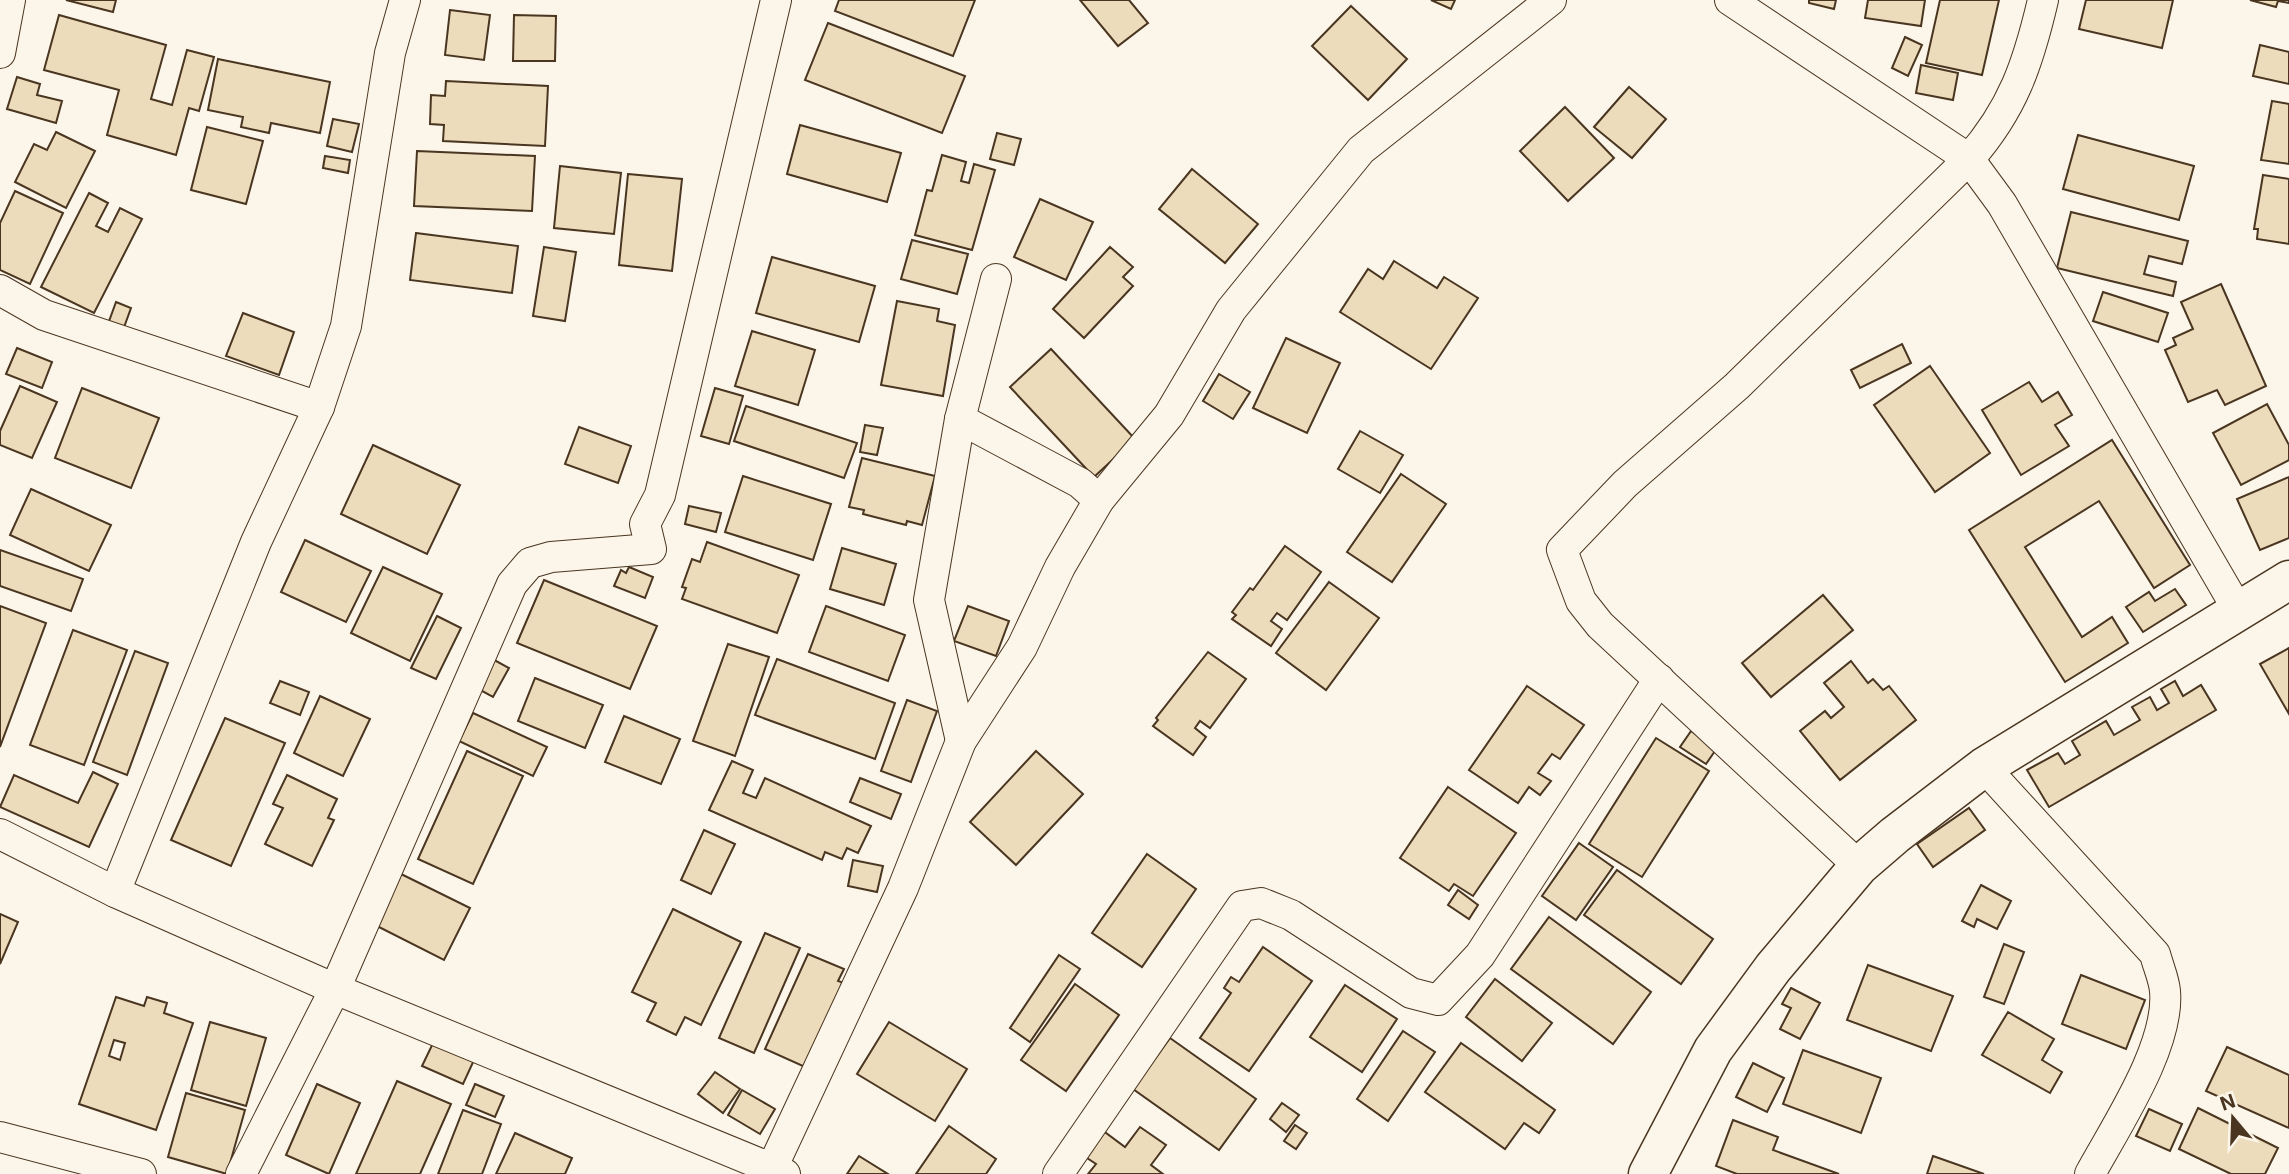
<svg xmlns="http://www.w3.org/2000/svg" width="2289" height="1174" font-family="Inter,sans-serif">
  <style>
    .building { fill: #ecdcbc; stroke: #4a3520; stroke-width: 2; fill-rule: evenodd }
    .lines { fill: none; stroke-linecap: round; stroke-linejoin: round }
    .minor-casing { stroke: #4a3520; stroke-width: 32 }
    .tertiary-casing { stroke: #4a3520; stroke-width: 41 }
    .minor { stroke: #fbf6e9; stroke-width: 30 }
    .tertiary { stroke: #fbf6e9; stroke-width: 38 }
  </style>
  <rect width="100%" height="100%" fill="#fbf6e9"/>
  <g class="building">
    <polygon points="66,0 116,0 113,12"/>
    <polygon points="839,0 975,0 953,56 835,11"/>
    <polygon points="1080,0 1129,0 1148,23 1118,46"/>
    <polygon points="1431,0 1455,0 1451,9"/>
    <polygon points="1809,0 1836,0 1834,9 1809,3"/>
    <polygon points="1868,0 1925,0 1921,26 1865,18"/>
    <polygon points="1940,0 1999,0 1982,75 1926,63"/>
    <polygon points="2086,0 2173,0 2162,48 2079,29"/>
    <polygon points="2250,0 2289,0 2289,3 2278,1 2276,7"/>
    <polygon points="1351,6 1407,59 1368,100 1312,46"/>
    <polygon points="450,10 490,15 484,60 445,55"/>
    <polygon points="59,15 166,45 151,99 172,105 187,50 214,57 199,111 189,108 176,155 107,135 119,90 44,70"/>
    <polygon points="514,15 556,16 555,61 513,61"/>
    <polygon points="828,23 965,76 942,133 805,80"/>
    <polygon points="1905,37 1922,45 1908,76 1892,68"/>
    <polygon points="2260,45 2289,52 2289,84 2253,76"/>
    <polygon points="218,59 330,82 320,133 271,123 269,133 241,127 243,117 208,110"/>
    <polygon points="1921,65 1958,73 1953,100 1916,93"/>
    <polygon points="17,77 40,84 37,95 62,101 56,123 7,109"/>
    <polygon points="446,81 548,86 545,146 443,141 444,125 430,124 431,95 445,96"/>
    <polygon points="1629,87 1666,119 1632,158 1594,127"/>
    <polygon points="2272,101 2289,104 2289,164 2261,160"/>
    <polygon points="1565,107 1614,158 1568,201 1520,151"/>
    <polygon points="333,119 359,124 352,152 327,146"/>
    <polygon points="800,125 901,153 887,202 787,174"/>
    <polygon points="207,127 263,141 246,204 191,190"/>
    <polygon points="56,132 95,151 66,208 15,182 34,144 47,150"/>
    <polygon points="997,133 1021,139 1014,165 990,159"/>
    <polygon points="2078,135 2194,166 2179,220 2063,189"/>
    <polygon points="417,151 535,156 532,211 414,206"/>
    <polygon points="942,155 966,162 961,181 969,183 974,164 995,170 972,250 915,235 927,190 932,191"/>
    <polygon points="325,156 350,160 348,173 323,168"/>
    <polygon points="560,166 621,173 614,234 554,228"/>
    <polygon points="1192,169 1258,224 1225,263 1159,209"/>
    <polygon points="628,174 682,179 672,271 619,265"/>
    <polygon points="2263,175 2289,179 2289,244 2257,239 2258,229 2254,229"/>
    <polygon points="15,191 63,213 30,284 0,270 0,223"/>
    <polygon points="89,193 108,203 96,226 108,232 120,208 142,219 94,313 41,287"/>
    <polygon points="1040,199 1093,222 1066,280 1014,257"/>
    <polygon points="2071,212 2188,241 2182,264 2149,256 2144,274 2176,282 2173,296 2057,268"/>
    <polygon points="416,233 518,246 512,293 410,280"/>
    <polygon points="912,240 968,254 957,294 901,279"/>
    <polygon points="544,247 576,252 565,321 533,316"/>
    <polygon points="1110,247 1133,267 1123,277 1133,286 1084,338 1053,309"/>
    <polygon points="772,257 875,286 859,342 756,313"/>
    <polygon points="1394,261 1437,288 1444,277 1478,298 1431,369 1340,312 1368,269 1383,279"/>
    <polygon points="2221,284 2266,386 2225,405 2217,390 2188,402 2165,350 2176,345 2173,338 2193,329 2181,302"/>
    <polygon points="2103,292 2168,313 2158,342 2093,321"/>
    <polygon points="897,301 939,309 937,321 955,325 943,396 881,385"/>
    <polygon points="116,302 131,308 123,330 108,324"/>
    <polygon points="243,313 294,332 279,375 226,356"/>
    <polygon points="752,331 815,350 798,405 735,386"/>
    <polygon points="1286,338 1340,363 1307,433 1253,408"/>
    <polygon points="1902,344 1911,363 1860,388 1851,370"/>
    <polygon points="17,348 52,362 42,388 6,374"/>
    <polygon points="1051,349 1135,439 1094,477 1010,387"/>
    <polygon points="1930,366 1990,453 1935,492 1874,405"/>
    <polygon points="1219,374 1250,392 1233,419 1203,401"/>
    <polygon points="2029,382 2042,402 2058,392 2072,415 2055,425 2069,446 2021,475 1982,410"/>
    <polygon points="20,386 57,402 32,458 0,445 0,431"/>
    <polygon points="82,388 159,418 131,488 55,458"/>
    <polygon points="715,388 743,396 729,444 701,436"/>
    <polygon points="2267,404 2289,445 2289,460 2241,485 2213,433"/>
    <polygon points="746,406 857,443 844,478 734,441"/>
    <polygon points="865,425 883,428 877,455 860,452"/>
    <polygon points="579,427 631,446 618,483 565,464"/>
    <polygon points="1360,431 1403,455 1380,493 1338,469"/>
    <polygon points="2112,440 2190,565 2154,588 2099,501 2025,547 2082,637 2112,617 2128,643 2065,682 1969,530"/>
    <polygon points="373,445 460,485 427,554 341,514"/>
    <polygon points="862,458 935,476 922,525 907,521 906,525 863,514 864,510 849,507"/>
    <polygon points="1401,474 1446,504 1392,582 1347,552"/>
    <polygon points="743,476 831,504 813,560 725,532"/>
    <polygon points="2289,477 2289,538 2260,550 2237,499"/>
    <polygon points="31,489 111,525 89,571 10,535"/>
    <polygon points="689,506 721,513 716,532 685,524"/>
    <polygon points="305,540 371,571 346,622 281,592"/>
    <polygon points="707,542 799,575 777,633 682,599 686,588 682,587 692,559 700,562"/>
    <polygon points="1285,546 1321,572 1287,620 1277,613 1271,621 1282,629 1271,646 1232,619 1236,615 1232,612 1250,588 1253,590"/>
    <polygon points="842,548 896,564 884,605 830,589"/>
    <polygon points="0,550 83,579 71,611 0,586"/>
    <polygon points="383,567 442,594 410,661 351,633"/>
    <polygon points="629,567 653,577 645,598 614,586 621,570 626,573"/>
    <polygon points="544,580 657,626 630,689 517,643"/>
    <polygon points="1329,582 1379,618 1326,690 1276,653"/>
    <polygon points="2175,589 2186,605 2143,632 2126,607 2149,592 2155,601"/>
    <polygon points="1823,595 1853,630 1771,697 1742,663"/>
    <polygon points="0,606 46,623 0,747"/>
    <polygon points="826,606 905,635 888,681 809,652"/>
    <polygon points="968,606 1009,621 996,656 954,641"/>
    <polygon points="437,616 461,628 436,679 411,668"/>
    <polygon points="73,630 127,650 84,765 30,745"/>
    <polygon points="728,644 769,657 735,756 693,741"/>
    <polygon points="2289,648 2289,714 2260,664"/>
    <polygon points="135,651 168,663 127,775 93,762"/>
    <polygon points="1208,652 1246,679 1210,728 1200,721 1195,728 1206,737 1193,755 1153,726 1158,720 1156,718"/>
    <polygon points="487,656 509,668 493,697 471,685"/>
    <polygon points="777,659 895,703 875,759 755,715"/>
    <polygon points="1851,661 1868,683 1873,679 1883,690 1889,686 1916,720 1840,780 1800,731 1825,711 1831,718 1844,707 1824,683"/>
    <polygon points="535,678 603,705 585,748 518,721"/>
    <polygon points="280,681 309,692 300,715 270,703"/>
    <polygon points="2175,681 2183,696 2201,685 2216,710 2049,807 2027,770 2058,753 2065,764 2080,755 2072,741 2106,721 2114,735 2140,720 2132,707 2150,697 2157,710 2169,703 2161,689"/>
    <polygon points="1527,686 1584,725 1560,759 1552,754 1538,773 1551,781 1540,795 1529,787 1518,803 1469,770"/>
    <polygon points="320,696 370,719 343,776 294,753"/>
    <polygon points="907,700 937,711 911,782 881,771"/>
    <polygon points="473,713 547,747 533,776 459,741"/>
    <polygon points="624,716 680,739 661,784 605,762"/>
    <polygon points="225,718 285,743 231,866 171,840"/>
    <polygon points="1691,731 1717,748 1706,764 1680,747"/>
    <polygon points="1656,738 1709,771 1642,877 1589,844"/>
    <polygon points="467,751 523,776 473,884 418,859"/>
    <polygon points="1036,751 1083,794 1016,865 970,822"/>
    <polygon points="732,761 753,770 743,793 756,798 765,778 871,826 858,853 847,848 842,859 825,852 822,860 709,810"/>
    <polygon points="93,772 118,784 89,847 0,807 14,775 78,803"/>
    <polygon points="287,775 337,799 328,818 334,820 312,866 265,844 283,808 273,804"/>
    <polygon points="860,778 901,794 891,819 850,802"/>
    <polygon points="1448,787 1516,833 1473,896 1454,884 1449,891 1400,858"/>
    <polygon points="1969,808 1985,830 1933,867 1917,844"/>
    <polygon points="704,830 735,844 711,894 681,880"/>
    <polygon points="1579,843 1613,867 1576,920 1542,896"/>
    <polygon points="1147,854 1196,889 1142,967 1092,933"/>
    <polygon points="853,860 883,866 877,892 848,886"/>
    <polygon points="1617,870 1713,939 1681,984 1584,915"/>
    <polygon points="397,872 470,908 444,960 371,923"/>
    <polygon points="1981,885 2011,901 1997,929 1977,919 1974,927 1962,921"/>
    <polygon points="1458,890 1478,905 1469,919 1448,905"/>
    <polygon points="673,909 741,942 701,1025 685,1017 676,1035 647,1021 656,1003 632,992"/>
    <polygon points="0,914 18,922 0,964"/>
    <polygon points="1549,917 1651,992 1613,1044 1511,969"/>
    <polygon points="765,933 800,948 754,1053 719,1038"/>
    <polygon points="2004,944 2024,952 2004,1004 1984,997"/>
    <polygon points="1263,947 1312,981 1249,1071 1200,1038 1231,993 1224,988 1231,977 1239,982"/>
    <polygon points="808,954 844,969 838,981 844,983 805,1067 765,1049"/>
    <polygon points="1059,955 1080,969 1030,1042 1010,1028"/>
    <polygon points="1868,965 1953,996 1931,1051 1847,1020"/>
    <polygon points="2081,975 2145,1000 2126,1049 2062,1024"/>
    <polygon points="1495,979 1552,1023 1522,1061 1466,1017"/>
    <polygon points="1075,984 1119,1015 1066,1091 1021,1060"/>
    <polygon points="1345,985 1397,1019 1362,1072 1310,1037"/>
    <polygon points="1791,988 1820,1003 1800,1039 1780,1029 1791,1008 1782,1004"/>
    <path d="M116,997l28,9 3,-9 20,6 -3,10 29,10 -37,107 -77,-26zM114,1040l11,3 -5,17 -11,-4z"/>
    <polygon points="2008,1012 2054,1039 2042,1060 2062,1072 2050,1093 1982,1055"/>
    <polygon points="210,1022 266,1038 246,1106 191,1090"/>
    <polygon points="889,1022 967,1069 935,1121 857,1074"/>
    <polygon points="1403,1031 1435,1052 1388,1121 1357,1099"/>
    <polygon points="1170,1038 1256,1099 1219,1150 1133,1089"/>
    <polygon points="435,1039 475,1058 463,1084 422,1066"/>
    <polygon points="1461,1043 1555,1110 1539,1133 1524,1123 1505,1149 1425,1092"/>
    <polygon points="2227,1047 2289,1075 2289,1128 2206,1091"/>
    <polygon points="1803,1050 1881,1078 1861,1133 1783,1104"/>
    <polygon points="1753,1063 1784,1078 1767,1112 1736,1097"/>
    <polygon points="715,1072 740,1089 723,1113 698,1094"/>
    <polygon points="397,1081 451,1104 420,1174 356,1174"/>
    <polygon points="317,1084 360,1103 329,1174 286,1155"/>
    <polygon points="475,1084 504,1096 495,1117 466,1105"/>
    <polygon points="742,1090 775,1109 760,1134 728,1115"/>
    <polygon points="186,1093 245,1110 227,1174 168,1157"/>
    <polygon points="1282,1103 1299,1115 1286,1132 1270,1119"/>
    <polygon points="2198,1108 2278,1148 2265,1174 2231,1174 2179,1149"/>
    <polygon points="2149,1109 2182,1124 2170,1151 2136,1136"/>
    <polygon points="463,1110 501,1124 482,1174 438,1174"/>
    <polygon points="1733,1120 1778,1137 1773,1150 1839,1174 1737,1174 1716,1166"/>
    <polygon points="1295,1125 1307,1133 1296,1149 1284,1141"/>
    <polygon points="949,1126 996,1159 986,1174 916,1174"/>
    <polygon points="1140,1127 1166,1145 1151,1165 1163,1174 1088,1174 1096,1164 1084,1156 1102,1130 1125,1147"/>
    <polygon points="515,1133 572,1158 565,1174 496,1174"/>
    <polygon points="859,1156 888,1174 847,1174"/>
    <polygon points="1933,1156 1984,1174 1927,1174"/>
  </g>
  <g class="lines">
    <defs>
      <g id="minor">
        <polyline points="1730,0 1969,159 2002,204 2238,610"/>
        <polyline points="0,53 10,0"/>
        <polyline points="0,290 44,315 319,407"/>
        <polyline points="960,419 1080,483 1099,500"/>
        <polyline points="961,741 929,600 960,419 996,279"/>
        <path d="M1984,767l171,187c3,12 9,25 10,37 5,55 -49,135 -75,183"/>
        <polyline points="0,834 115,892 335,989 785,1174"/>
        <path d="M1859,866l-259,-241 -19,-24 -19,-51 63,-66 112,-98 232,-227c44,-50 59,-95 74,-159"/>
        <polyline points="115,892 256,542 319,407 346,326 390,53 405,0"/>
        <polyline points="0,1137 141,1174"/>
        <polyline points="772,1168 903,888 961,741 1022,647 1060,567 1099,500 1169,415 1231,310 1361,150 1551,0"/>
        <polyline points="241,1174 335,989 512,584 530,563 551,557 651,549 645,524 660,495 776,0"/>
        <polyline points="1058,1174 1242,906 1261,903 1291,915 1411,993 1438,1000 1480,955 1659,679"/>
      </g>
      <polyline id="tertiary" points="1648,1174 1713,1050 1773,968 1859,866 1895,835 1984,767 2289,580"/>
    </defs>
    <use href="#minor" class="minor-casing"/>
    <use href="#tertiary" class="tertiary-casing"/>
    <use href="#minor" class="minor"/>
    <use href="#tertiary" class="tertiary"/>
  </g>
  <g transform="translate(2233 1118) rotate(341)" stroke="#fbf6e9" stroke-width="5" paint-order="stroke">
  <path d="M0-5L12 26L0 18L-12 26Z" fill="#4a3520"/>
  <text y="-10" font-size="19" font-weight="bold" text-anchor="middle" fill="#4a3520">N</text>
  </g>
</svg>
